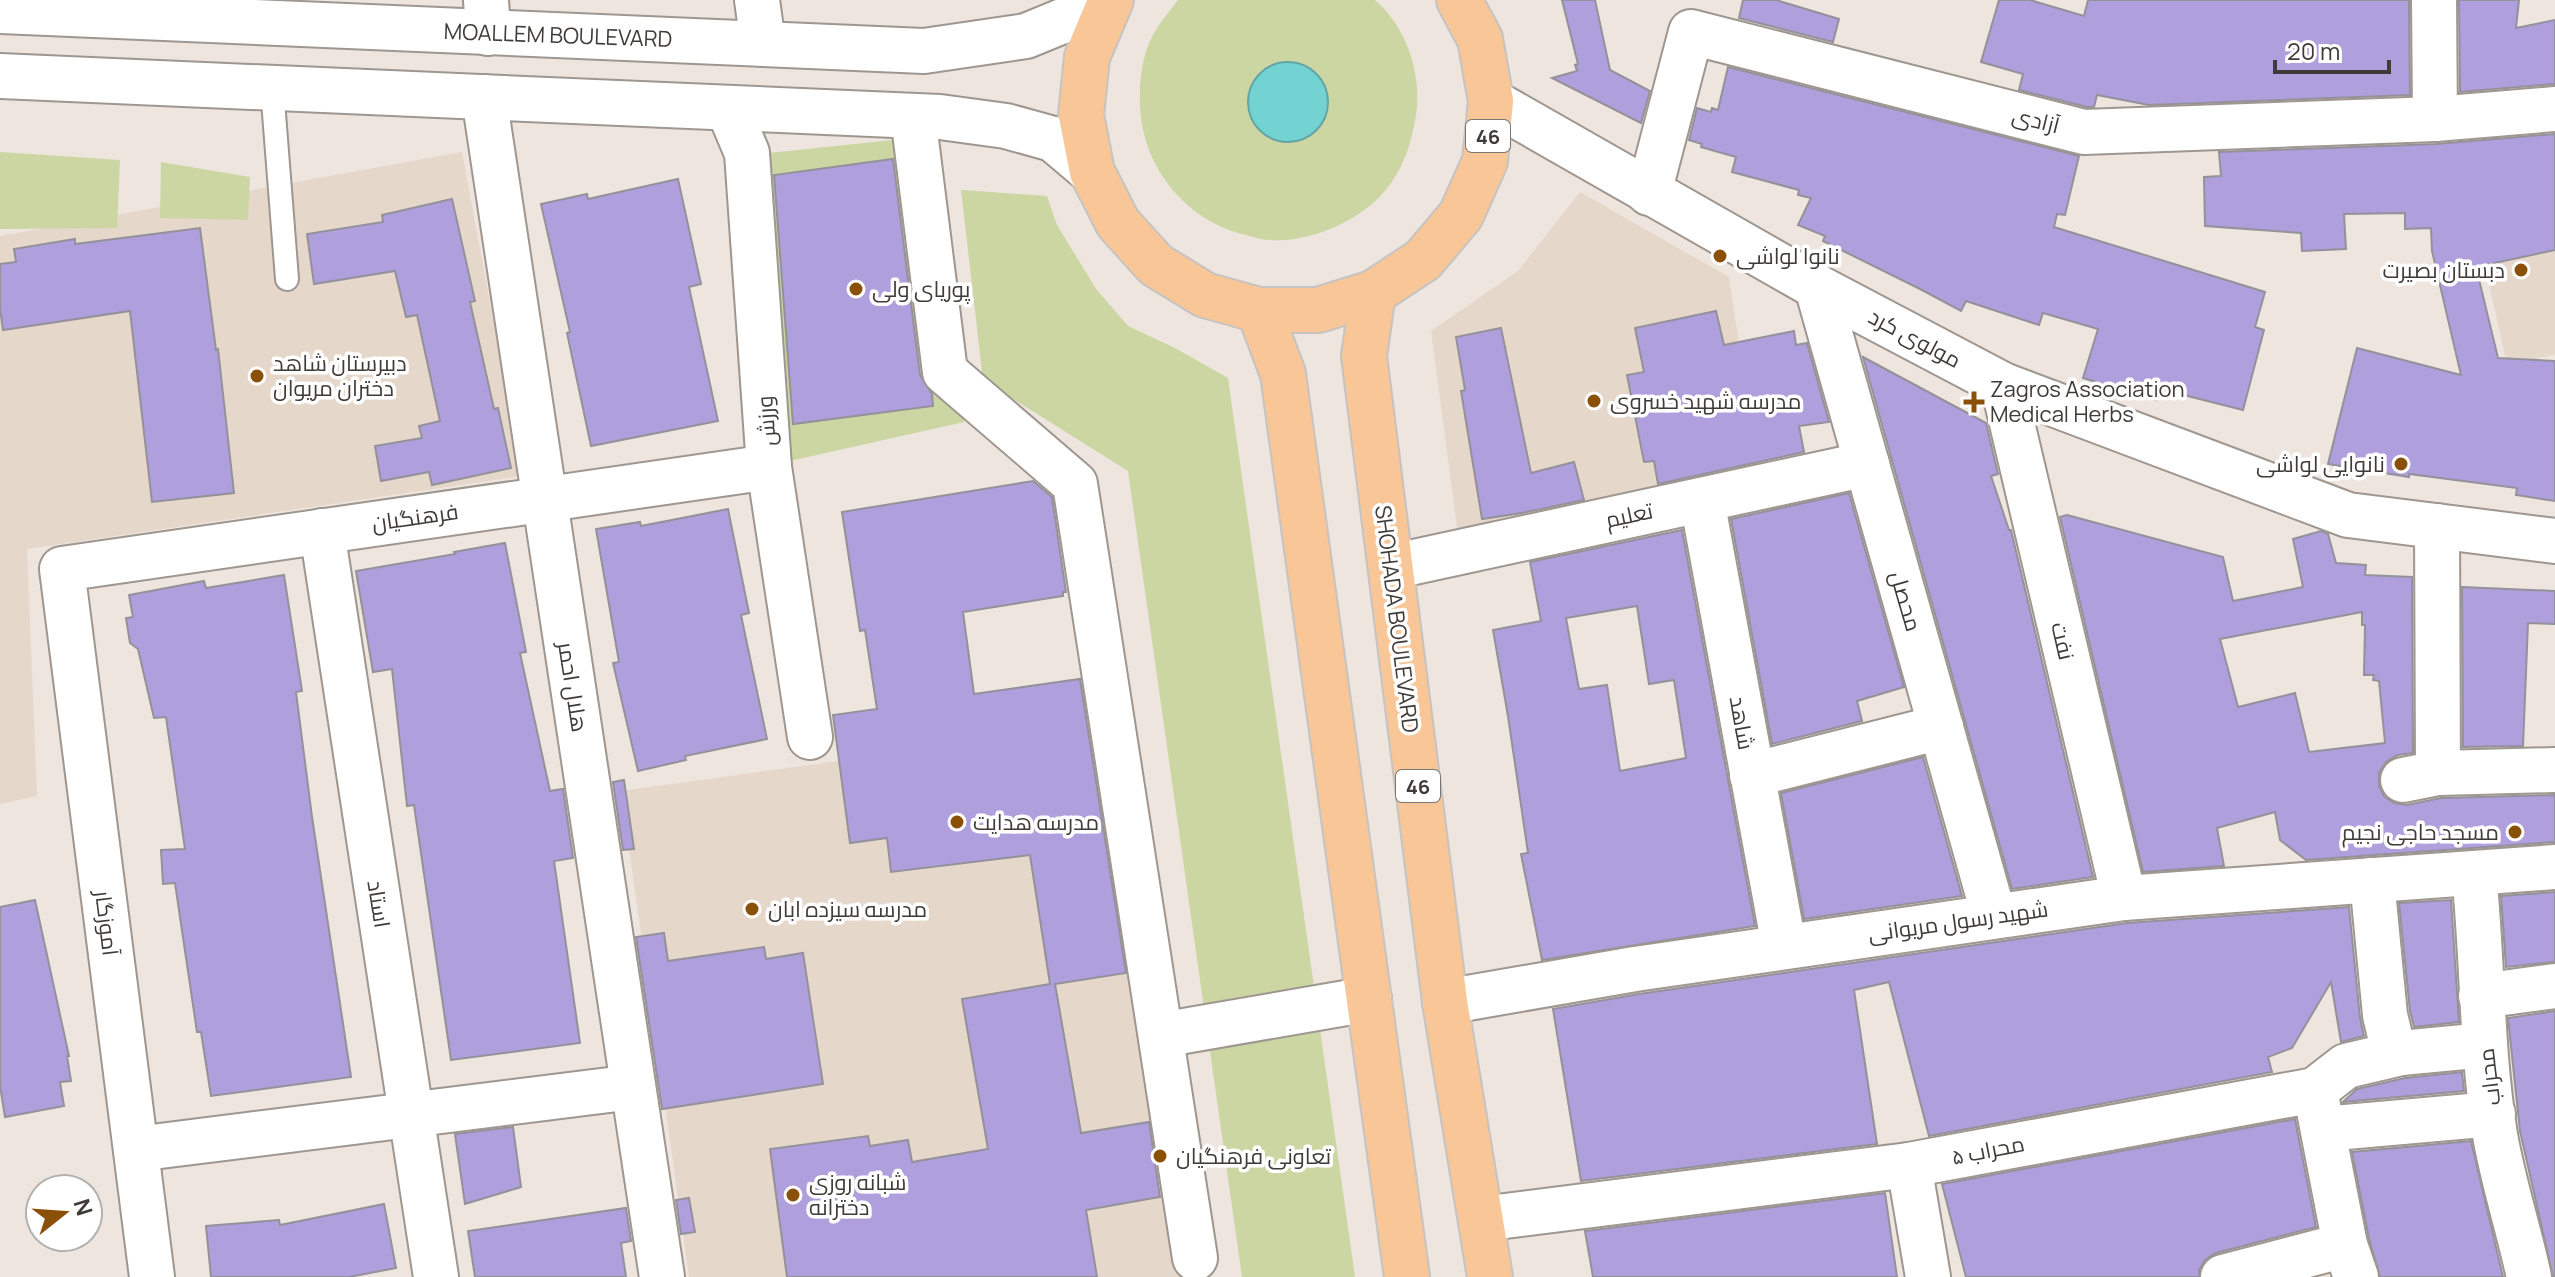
<svg xmlns="http://www.w3.org/2000/svg" width="2555" height="1277" font-family="Manrope,Cairo,sans-serif">
  <style>
    .built { fill: #e6d7cb }
    .green { fill: #cbd6a3 }
    .water { fill: #73d2d2; stroke: #63a5a4; stroke-width: 2 }
    .building { fill: #b09fdd; stroke: #93919a; stroke-width: 2; fill-rule: evenodd }
    .lines { fill: none; stroke-linecap: round; stroke-linejoin: round }
    .lane-casing { stroke: #9e968f; stroke-width: 26 }
    .street-casing { stroke: #9e968f; stroke-width: 48 }
    .secondary-casing { stroke: #9e968f; stroke-width: 48 }
    .primary-casing { stroke: #c5c4c3; stroke-width: 48 }
    .lane { stroke: #fff; stroke-width: 22 }
    .street { stroke: #fff; stroke-width: 44 }
    .secondary { stroke: #fff; stroke-width: 44 }
    .primary { stroke: #f8c697; stroke-width: 44 }
    .poi-dot { fill: #8a5008; stroke: #fff; stroke-width: 3 }
    .labels { text-anchor: middle; dominant-baseline: central; stroke-width: 7; stroke-linejoin: round; paint-order: stroke }
    .shield { fill: #fff; stroke: #797674; stroke-width: 2 }
    .shield-label { font-size: 20px; font-weight: bold; fill: #3f3b38 }
    .street-label { font-size: 22px; fill: #3f3b38; stroke: #fff }
    .poi-label { font-size: 22px; fill: #3f3b38; stroke: #fff; text-anchor: start }
  </style>
  <rect width="100%" height="100%" fill="#eee5de"/>
  <g class="built">
    <polygon points="462,152 522,476 27,549 37,796 0,804 0,236"/>
    <polygon points="2555,165 2555,355 2507,364 2467,186"/>
    <polygon points="1580,192 1729,277 1758,471 1458,535 1431,331 1518,271"/>
    <polygon points="1122,696 1182,1120 1101,1135 1111,1205 1190,1189 1201,1277 689,1277 621,791 846,760 846,732"/>
  </g>
  <g class="green">
    <path d="M1178,0h197c32,28 47,74 41,115 -4,24 -10,47 -25,68 -24,35 -78,60 -121,57 -8,0 -16,-3 -24,-5 -60,-14 -104,-68 -106,-130 -1,-23 2,-50 13,-70 7,-13 17,-24 25,-35z"/>
    <polygon points="930,136 964,422 781,463 749,155"/>
    <polygon points="0,152 120,160 117,228 0,229"/>
    <polygon points="161,162 250,177 248,220 160,218"/>
    <polygon points="961,190 1047,196 1057,225 1096,289 1128,326 1175,348 1228,378 1355,1277 1242,1277 1128,471 983,380"/>
  </g>
  <circle class="water" cx="1288" cy="102" r="40"/>
  <g class="building">
    <polygon points="1562,0 1595,0 1610,70 1650,91 1641,123 1552,78 1577,71 1575,65 1578,64"/>
    <polygon points="1743,0 1776,0 1839,19 1833,42 1739,18"/>
    <polygon points="1999,0 2030,0 2084,16 2088,0 2409,0 2410,95 2149,105 2097,95 2094,107 2087,107 2019,90 2023,74 1981,62"/>
    <polygon points="2459,0 2519,0 2516,28 2555,20 2555,84 2460,92"/>
    <polygon points="1728,67 2079,156 2065,215 2057,214 2054,227 2265,292 2255,327 2264,330 2243,410 2160,389 2156,400 2083,378 2098,329 2043,313 2039,325 1966,301 1961,311 1920,289 1823,241 1825,236 1798,225 1811,198 1798,195 1799,190 1732,172 1736,157 1701,147 1702,144 1689,140 1697,108 1711,112 1712,108 1718,110"/>
    <polygon points="2555,134 2555,250 2476,267 2498,358 2555,361 2555,501 2516,495 2517,488 2409,474 2409,477 2328,464 2357,348 2461,375 2432,251 2431,228 2405,229 2405,213 2344,214 2346,249 2302,251 2301,233 2205,226 2204,177 2221,176 2219,152 2436,144"/>
    <polygon points="893,159 920,375 932,394 933,406 793,424 774,175"/>
    <polygon points="678,179 701,284 689,287 718,421 591,446 567,333 570,332 541,204 587,194 588,199"/>
    <polygon points="452,199 475,301 470,302 494,409 498,408 511,468 432,485 429,472 381,481 375,446 422,438 419,426 440,421 417,315 406,317 395,271 314,284 307,234 383,222 382,215"/>
    <polygon points="200,228 216,350 218,349 234,493 152,502 130,311 3,330 0,308 0,264 16,262 14,249 75,239 75,244"/>
    <polygon points="1716,311 1724,345 1794,331 1796,345 1807,343 1829,422 1799,426 1804,452 1658,484 1654,461 1644,462 1627,375 1644,372 1635,328"/>
    <polygon points="1501,328 1531,473 1574,462 1584,500 1522,513 1482,519 1461,391 1465,390 1456,337"/>
    <polygon points="1863,357 1986,423 1998,474 1991,476 2009,530 2011,530 2093,877 2012,889"/>
    <polygon points="1033,481 1052,497 1066,592 1063,592 1063,596 963,612 974,694 1080,679 1126,973 1055,984 1081,1133 1149,1122 1160,1197 1086,1210 1097,1277 787,1277 770,1149 868,1136 870,1146 908,1140 912,1162 988,1149 962,999 1050,984 1030,855 891,872 887,838 850,843 833,715 877,709 865,630 860,631 842,512"/>
    <polygon points="1849,493 1904,687 1857,701 1862,721 1772,744 1731,519"/>
    <polygon points="728,509 749,613 741,615 767,739 685,756 686,760 638,771 613,663 619,662 596,529 640,522 641,526"/>
    <path d="M2067,515l156,42 10,44 70,-14 -10,-48 28,-8 7,3 8,29 30,2 -1,10 47,2 1,176 -15,2 -12,7 -7,11v13l5,10 10,7 13,2 34,-7 114,-3v47l-249,18 -26,-20 -5,-28 -58,16 7,38 -81,6 -83,-355zM2362,612v13h3l-1,50h10l-1,5 6,1 6,62 -76,9 -14,-59 -57,14 -18,-68z"/>
    <path d="M1682,530l73,396 -213,34 -21,-106 7,-1 -20,-137 -15,-86 48,-9 -11,-59zM1637,606l12,78 25,-4 12,78 -66,13 -13,-86 -28,4 -13,-71z"/>
    <polygon points="505,543 526,652 520,653 550,791 563,789 573,858 554,861 580,1043 451,1060 414,805 407,806 392,669 373,672 356,571 455,554 454,552"/>
    <polygon points="284,575 302,691 296,692 312,817 351,1077 211,1096 201,1032 197,1032 175,883 163,884 161,850 185,849 166,717 154,718 138,649 130,643 126,618 133,617 129,595 204,581 206,588"/>
    <polygon points="2462,587 2555,591 2555,624 2528,623 2523,746 2463,747"/>
    <polygon points="1923,757 1962,896 1804,919 1781,793"/>
    <polygon points="624,780 634,849 623,850 613,782"/>
    <polygon points="2555,892 2555,962 2506,967 2501,896"/>
    <polygon points="35,900 69,1056 67,1056 71,1081 60,1082 64,1106 5,1117 0,1086 0,907"/>
    <polygon points="2451,900 2459,1022 2414,1027 2410,1011 2399,903"/>
    <polygon points="2349,907 2360,1018 2364,1036 2341,1042 2331,982 2292,1048 2268,1057 2272,1072 1929,1136 1889,982 1854,990 1877,1144 1581,1181 1553,1009 1639,994 2127,923"/>
    <polygon points="664,933 668,961 764,947 766,959 803,953 823,1084 662,1109 636,937"/>
    <polygon points="2555,1011 2555,1277 2553,1277 2520,1131 2508,1018"/>
    <polygon points="2462,1072 2464,1091 2343,1102 2357,1089 2405,1078"/>
    <polygon points="2295,1119 2316,1227 2216,1253 2205,1260 2199,1270 2199,1277 1966,1277 1942,1184"/>
    <polygon points="513,1127 521,1187 465,1204 455,1134"/>
    <polygon points="2471,1141 2503,1277 2380,1277 2369,1239 2352,1152"/>
    <polygon points="1885,1193 1897,1277 1593,1277 1585,1231"/>
    <polygon points="689,1198 695,1232 681,1234 676,1200"/>
    <polygon points="384,1204 396,1268 349,1277 211,1277 206,1226 279,1220 280,1225"/>
    <polygon points="626,1208 631,1241 621,1243 626,1277 475,1277 468,1231"/>
  </g>
  <g class="lines">
    <defs>
      <polyline id="lane" points="272,88 287,279"/>
      <g id="street">
        <polyline points="486,0 488,33"/>
        <polyline points="757,0 763,44"/>
        <polyline points="2434,0 2435,119"/>
        <polyline points="484,97 662,1277"/>
        <polyline points="728,108 747,153 769,467 810,737"/>
        <polyline points="913,116 945,372 1075,484 1195,1258"/>
        <polyline points="1649,193 1691,32 2084,132 2435,119 2555,109"/>
        <polyline points="1817,287 1994,916"/>
        <polyline points="2003,385 2124,898"/>
        <polyline points="1702,500 1784,946"/>
        <polyline points="322,531 436,1277"/>
        <polyline points="1391,567 1867,464"/>
        <polyline points="2438,773 2555,770"/>
        <polyline points="1752,775 1941,727"/>
        <polyline points="2403,780 2438,773 2437,526"/>
        <path d="M2474,874c9,87 7,174 21,261 8,47 24,95 34,142"/>
        <polyline points="2372,880 2385,1015 2391,1040 2401,1053"/>
        <polyline points="2481,996 2555,986"/>
        <polyline points="1445,1002 1635,969 2124,898 2555,867"/>
        <polyline points="1161,1035 1369,999"/>
        <polyline points="2315,1090 2345,1245 2356,1277"/>
        <polyline points="2323,1129 2493,1114"/>
        <polyline points="136,1149 633,1087"/>
        <polyline points="1909,1165 1928,1277"/>
        <polyline points="1481,1219 1909,1165 2315,1090 2346,1066 2401,1053 2485,1045"/>
        <polyline points="152,1277 62,569 769,467"/>
        <polyline points="2223,1277 2345,1245"/>
      </g>
      <g id="secondary">
        <polyline points="0,11 924,51 1026,36 1109,2"/>
        <polyline points="0,76 940,117 1006,126 1053,139 1092,172"/>
        <polyline points="1491,101 1817,287 2003,385 2348,515 2555,541"/>
      </g>
      <g id="primary">
        <polyline points="1111,0 1087,57 1081,115 1092,172 1118,223 1156,265 1205,295 1259,310 1318,310 1373,293 1423,260 1461,215 1485,161 1491,101 1480,39 1459,0"/>
        <polyline points="1373,293 1364,356 1445,1002 1490,1277"/>
        <polyline points="1259,310 1283,374 1407,1277"/>
      </g>
    </defs>
    <use href="#lane" class="lane-casing"/>
    <use href="#street" class="street-casing"/>
    <use href="#secondary" class="secondary-casing"/>
    <use href="#primary" class="primary-casing"/>
    <use href="#lane" class="lane"/>
    <use href="#street" class="street"/>
    <use href="#secondary" class="secondary"/>
    <use href="#primary" class="primary"/>
  </g>
  <g class="poi-dot">
    <circle cx="1720" cy="256" r="8"/>
    <circle cx="2521" cy="270" r="8"/>
    <circle cx="856" cy="289" r="8"/>
    <circle cx="257" cy="376" r="8"/>
    <circle cx="1594" cy="401" r="8"/>
    <path d="M1970 390h8v8h8v8h-8v8h-8v-8h-8v-8h8z"/>
    <circle cx="2401" cy="464" r="8"/>
    <circle cx="957" cy="822" r="8"/>
    <circle cx="2515" cy="832" r="8"/>
    <circle cx="752" cy="909" r="8"/>
    <circle cx="1160" cy="1156" r="8"/>
    <circle cx="793" cy="1195" r="8"/>
  </g>
  <g class="labels">
    <g class="shield">
      <rect x="1466" y="120" width="44" height="32" rx="6"/>
      <rect x="1396" y="770" width="44" height="32" rx="6"/>
    </g>
    <g class="shield-label">
      <text x="1488" y="136">46</text>
      <text x="1418" y="786">46</text>
    </g>
    <g class="street-label">
      <text transform="translate(558 35) rotate(2)">MOALLEM BOULEVARD</text>
      <text transform="translate(2036 120) rotate(14)">آزادی</text>
      <text transform="translate(1915 338) rotate(28)">مولوی کرد</text>
      <text transform="translate(766 421) rotate(-94)">ورزش</text>
      <text transform="translate(1629 515) rotate(-12)">تعلیم</text>
      <text transform="translate(415 517) rotate(-8)">فرهنگیان</text>
      <text transform="translate(1906 601) rotate(74)">محصل</text>
      <text transform="translate(1397 619) rotate(83)">SHOHADA BOULEVARD</text>
      <text transform="translate(2063 641) rotate(77)">نفت</text>
      <text transform="translate(573 687) rotate(81)">هلال احمر</text>
      <text transform="translate(1742 723) rotate(80)">شاهد</text>
      <text transform="translate(379 904) rotate(81)">استاد</text>
      <text transform="translate(1958 921) rotate(-8)">شهید رسول مریوانی</text>
      <text transform="translate(107 923) rotate(83)">آموزگار</text>
      <text transform="translate(2489 1077) rotate(-97)">محراب</text>
      <text transform="translate(1988 1150) rotate(-11)">محراب ۵</text>
    </g>
    <g class="poi-label">
      <text x="1736" y="256">نانوا لواشی</text>
      <text x="2505" y="270" text-anchor="end">دبستان بصیرت</text>
      <text x="872" y="289">پوریای ولی</text>
      <text x="273" y="363">دبیرستان شاهد<tspan x="273" dy="25">دختران مریوان</tspan></text>
      <text x="1990" y="389">Zagros Association<tspan x="1990" dy="25">Medical Herbs</tspan></text>
      <text x="1610" y="401">مدرسه شهید خسروی</text>
      <text x="2385" y="464" text-anchor="end">نانوایی لواشی</text>
      <text x="973" y="822">مدرسه هدایت</text>
      <text x="2499" y="832" text-anchor="end">مسجد حاجی نجیم</text>
      <text x="768" y="909">مدرسه سیزده ابان</text>
      <text x="1176" y="1156">تعاونی فرهنگیان</text>
      <text x="809" y="1182">شبانه روزی<tspan x="809" dy="25">دخترانه</tspan></text>
    </g>
  </g>
  <g transform="translate(64 1213) rotate(73)"><circle r="38" fill="#ffffff" stroke="#b2b1af" stroke-width="2"/>
  <path d="M0-6L14 30L0 20L-14 30Z" fill="#8a5008"/>
  <text y="-12" font-size="22" font-weight="bold" text-anchor="middle" fill="#3f3b38">N</text>
  </g>
  <path d="M2275 60v12h114v-12" fill="none" stroke="#3f3b38" stroke-width="4"/>
  <text x="2287" y="60" font-size="24" fill="#3f3b38" stroke="#ffffff" stroke-width="6" paint-order="stroke">20 m</text>
</svg>
